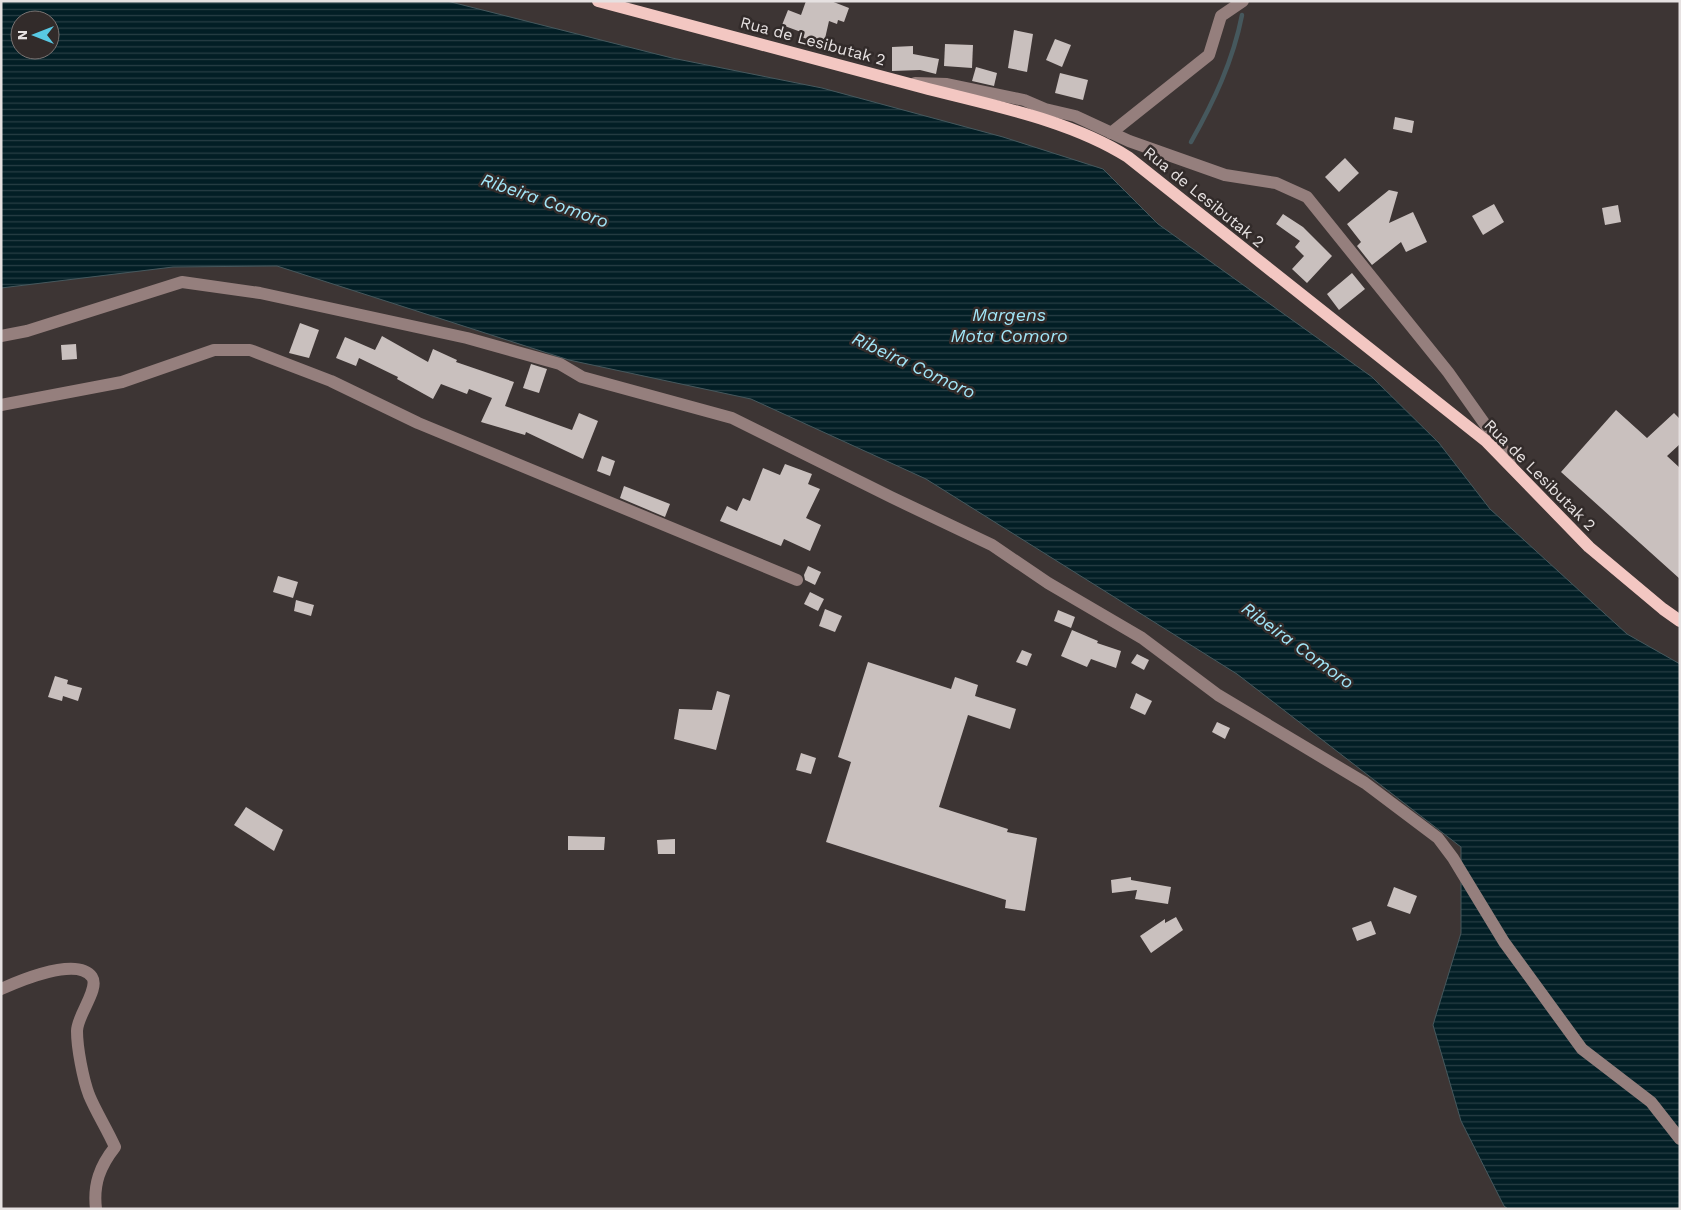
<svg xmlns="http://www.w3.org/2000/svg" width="1681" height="1210" font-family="'Work Sans',sans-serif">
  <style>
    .water { fill: url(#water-rules); stroke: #46585d; fill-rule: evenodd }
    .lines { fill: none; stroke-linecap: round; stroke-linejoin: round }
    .stream { stroke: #46585d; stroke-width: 4.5 }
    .building { fill: #c9c0be }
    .minor { stroke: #957f7d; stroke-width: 12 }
    .major { stroke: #f3c7c2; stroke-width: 12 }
    .labels { text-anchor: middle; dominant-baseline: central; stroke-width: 5; stroke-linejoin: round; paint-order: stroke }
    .street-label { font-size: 16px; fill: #e6e1e1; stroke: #322b2a }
    .water-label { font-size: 18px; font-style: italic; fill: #a2e6f8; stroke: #322b2a }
  </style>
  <defs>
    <pattern id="water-rules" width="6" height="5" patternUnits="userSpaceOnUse" patternTransform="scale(1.25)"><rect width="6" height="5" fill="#021e25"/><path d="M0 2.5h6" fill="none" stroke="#273e44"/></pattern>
  </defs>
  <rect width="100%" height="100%" fill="#3d3534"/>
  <path class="water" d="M1,1h446l225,57 150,30 181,49 100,32 55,55 214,153 67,66 51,66 137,125 53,30v545h-172l-4,-3 -43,-85 -28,-96 28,-92v-86l-224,-173 -311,-195 -175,-80 -182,-39 -292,-94 -104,1 -172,21zM20,20h30v30h-30z"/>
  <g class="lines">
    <path class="stream" d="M1191,142c23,-41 42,-81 51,-127"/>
  </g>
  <g class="building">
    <polygon points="806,1 831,1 849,8 844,22 838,20 837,24 829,21 824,43 800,37 801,32 782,25 788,10 801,15"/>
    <polygon points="1014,30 1033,34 1027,72 1008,68"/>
    <polygon points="1055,39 1071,45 1062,67 1046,60"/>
    <polygon points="945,44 973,45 972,68 944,66"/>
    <polygon points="913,46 913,54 939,59 936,74 920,70 892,71 892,47"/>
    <polygon points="976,67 997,73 994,86 972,81"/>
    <polygon points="1060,73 1088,80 1083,100 1055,93"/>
    <polygon points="1395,117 1414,121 1412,133 1393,129"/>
    <polygon points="1345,158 1359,173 1339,192 1325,177"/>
    <polygon points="1389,190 1398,192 1389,223 1413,212 1427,242 1406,252 1401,242 1372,265 1357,246 1361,242 1347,224"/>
    <polygon points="1494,204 1504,222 1483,235 1472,216"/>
    <polygon points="1618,205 1621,222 1605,225 1602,208"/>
    <polygon points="1283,214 1303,227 1332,256 1307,283 1292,269 1304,256 1295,247 1300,241 1276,224"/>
    <polygon points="1352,273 1365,289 1339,310 1327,294"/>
    <polygon points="300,323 319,330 309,358 289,353"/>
    <polygon points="382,336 428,362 433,349 457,360 456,362 514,382 505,406 572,430 579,413 598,421 583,459 526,432 525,435 481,422 492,398 469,389 467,394 441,384 433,399 397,379 398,377 359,358 356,366 336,358 345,337 375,350"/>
    <polygon points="76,344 77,359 62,360 61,345"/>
    <polygon points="531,364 547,369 539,393 523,388"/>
    <polygon points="1616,410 1647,438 1674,413 1680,419 1680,444 1667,456 1680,468 1680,579 1561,472"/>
    <polygon points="602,456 615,461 610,476 597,471"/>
    <polygon points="785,464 812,474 808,484 820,489 806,518 821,525 810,551 784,539 781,546 720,521 727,506 737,511 743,498 750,501 763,468 780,475"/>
    <polygon points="624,486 670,504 665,517 620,498"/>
    <polygon points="808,566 821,572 815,585 805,580 804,575"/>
    <polygon points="278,576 298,582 293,598 273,592"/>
    <polygon points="810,592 824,599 818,611 804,604"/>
    <polygon points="296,600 314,605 311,616 294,611"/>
    <polygon points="825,609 842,616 835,632 819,626"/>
    <polygon points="1058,610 1075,617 1071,628 1054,621"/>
    <polygon points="1072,630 1098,641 1097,643 1121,651 1116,668 1091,659 1087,667 1061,656"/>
    <polygon points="1022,650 1032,654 1027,666 1016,662"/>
    <polygon points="1137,654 1149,660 1144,670 1131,663"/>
    <polygon points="868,662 951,689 955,677 978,685 975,696 1016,709 1010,729 968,715 939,807 1008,829 1007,832 1037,838 1025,911 1005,908 1006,900 826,842 851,762 838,757"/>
    <polygon points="55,676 68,680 67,684 82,688 78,701 63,696 62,701 48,697"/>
    <polygon points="717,691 730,695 716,750 674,739 679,709 712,710"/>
    <polygon points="1136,693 1152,701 1145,715 1130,708"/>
    <polygon points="1217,722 1230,728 1225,739 1212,732"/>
    <polygon points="801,753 816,758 811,774 796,770"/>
    <polygon points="246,807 283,830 274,851 234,825"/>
    <polygon points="568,836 605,837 604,850 568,850"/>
    <polygon points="675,839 675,854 658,854 657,840"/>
    <polygon points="1131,877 1131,880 1171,887 1168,904 1135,899 1137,890 1112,893 1111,880"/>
    <polygon points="1394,887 1417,896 1410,914 1387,906"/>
    <polygon points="1176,917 1183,930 1151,953 1140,936 1165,919 1165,923"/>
    <polygon points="1371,921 1376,934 1357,941 1352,928"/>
  </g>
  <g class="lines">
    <g class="minor">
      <polyline points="915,83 947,84 1024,100 1045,109 1075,116 1129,141 1225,175 1276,183 1307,197 1448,372 1511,461"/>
      <polyline points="1111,133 1209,55 1221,16 1243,1"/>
      <polyline points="1,336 27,331 182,282 260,293 467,338 560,364 582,377 732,418 891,497 992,545 1048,583 1142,638 1218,695 1365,783 1438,838 1453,858 1504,942 1582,1049 1651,1102 1680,1139"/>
      <polyline points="1,405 122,382 214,350 250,350 331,381 418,423 797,580"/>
      <path d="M1,989c18,-8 76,-33 91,-12 8,12 -15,38 -15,54 0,17 6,48 12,64 7,17 18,34 26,52 -15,19 -22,37 -19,62"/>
    </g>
    <path class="major" d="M598,1c108,29 215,57 323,86 68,18 147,32 207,70l358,284 103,106 74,62 17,12"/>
  </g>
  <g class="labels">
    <g class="street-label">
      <text transform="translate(813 41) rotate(15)">Rua de Lesibutak 2</text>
      <text transform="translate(1204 197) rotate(39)">Rua de Lesibutak 2</text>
      <text transform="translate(1540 475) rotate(45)">Rua de Lesibutak 2</text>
    </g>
    <g class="water-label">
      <text transform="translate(545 200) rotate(19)">Ribeira Comoro</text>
      <text x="1009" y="314">Margens<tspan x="1009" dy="21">Mota Comoro</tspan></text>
      <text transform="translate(914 365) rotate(25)">Ribeira Comoro</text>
      <text transform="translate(1298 645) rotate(36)">Ribeira Comoro</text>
    </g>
  </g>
  <rect width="1681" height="1210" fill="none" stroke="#e6e1e1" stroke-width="5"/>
  <g transform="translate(35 35) rotate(270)"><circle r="24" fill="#322b2a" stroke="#7a7473"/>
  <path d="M0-4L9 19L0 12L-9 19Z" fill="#58c9e4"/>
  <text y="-8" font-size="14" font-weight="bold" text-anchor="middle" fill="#e6e1e1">N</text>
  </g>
</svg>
